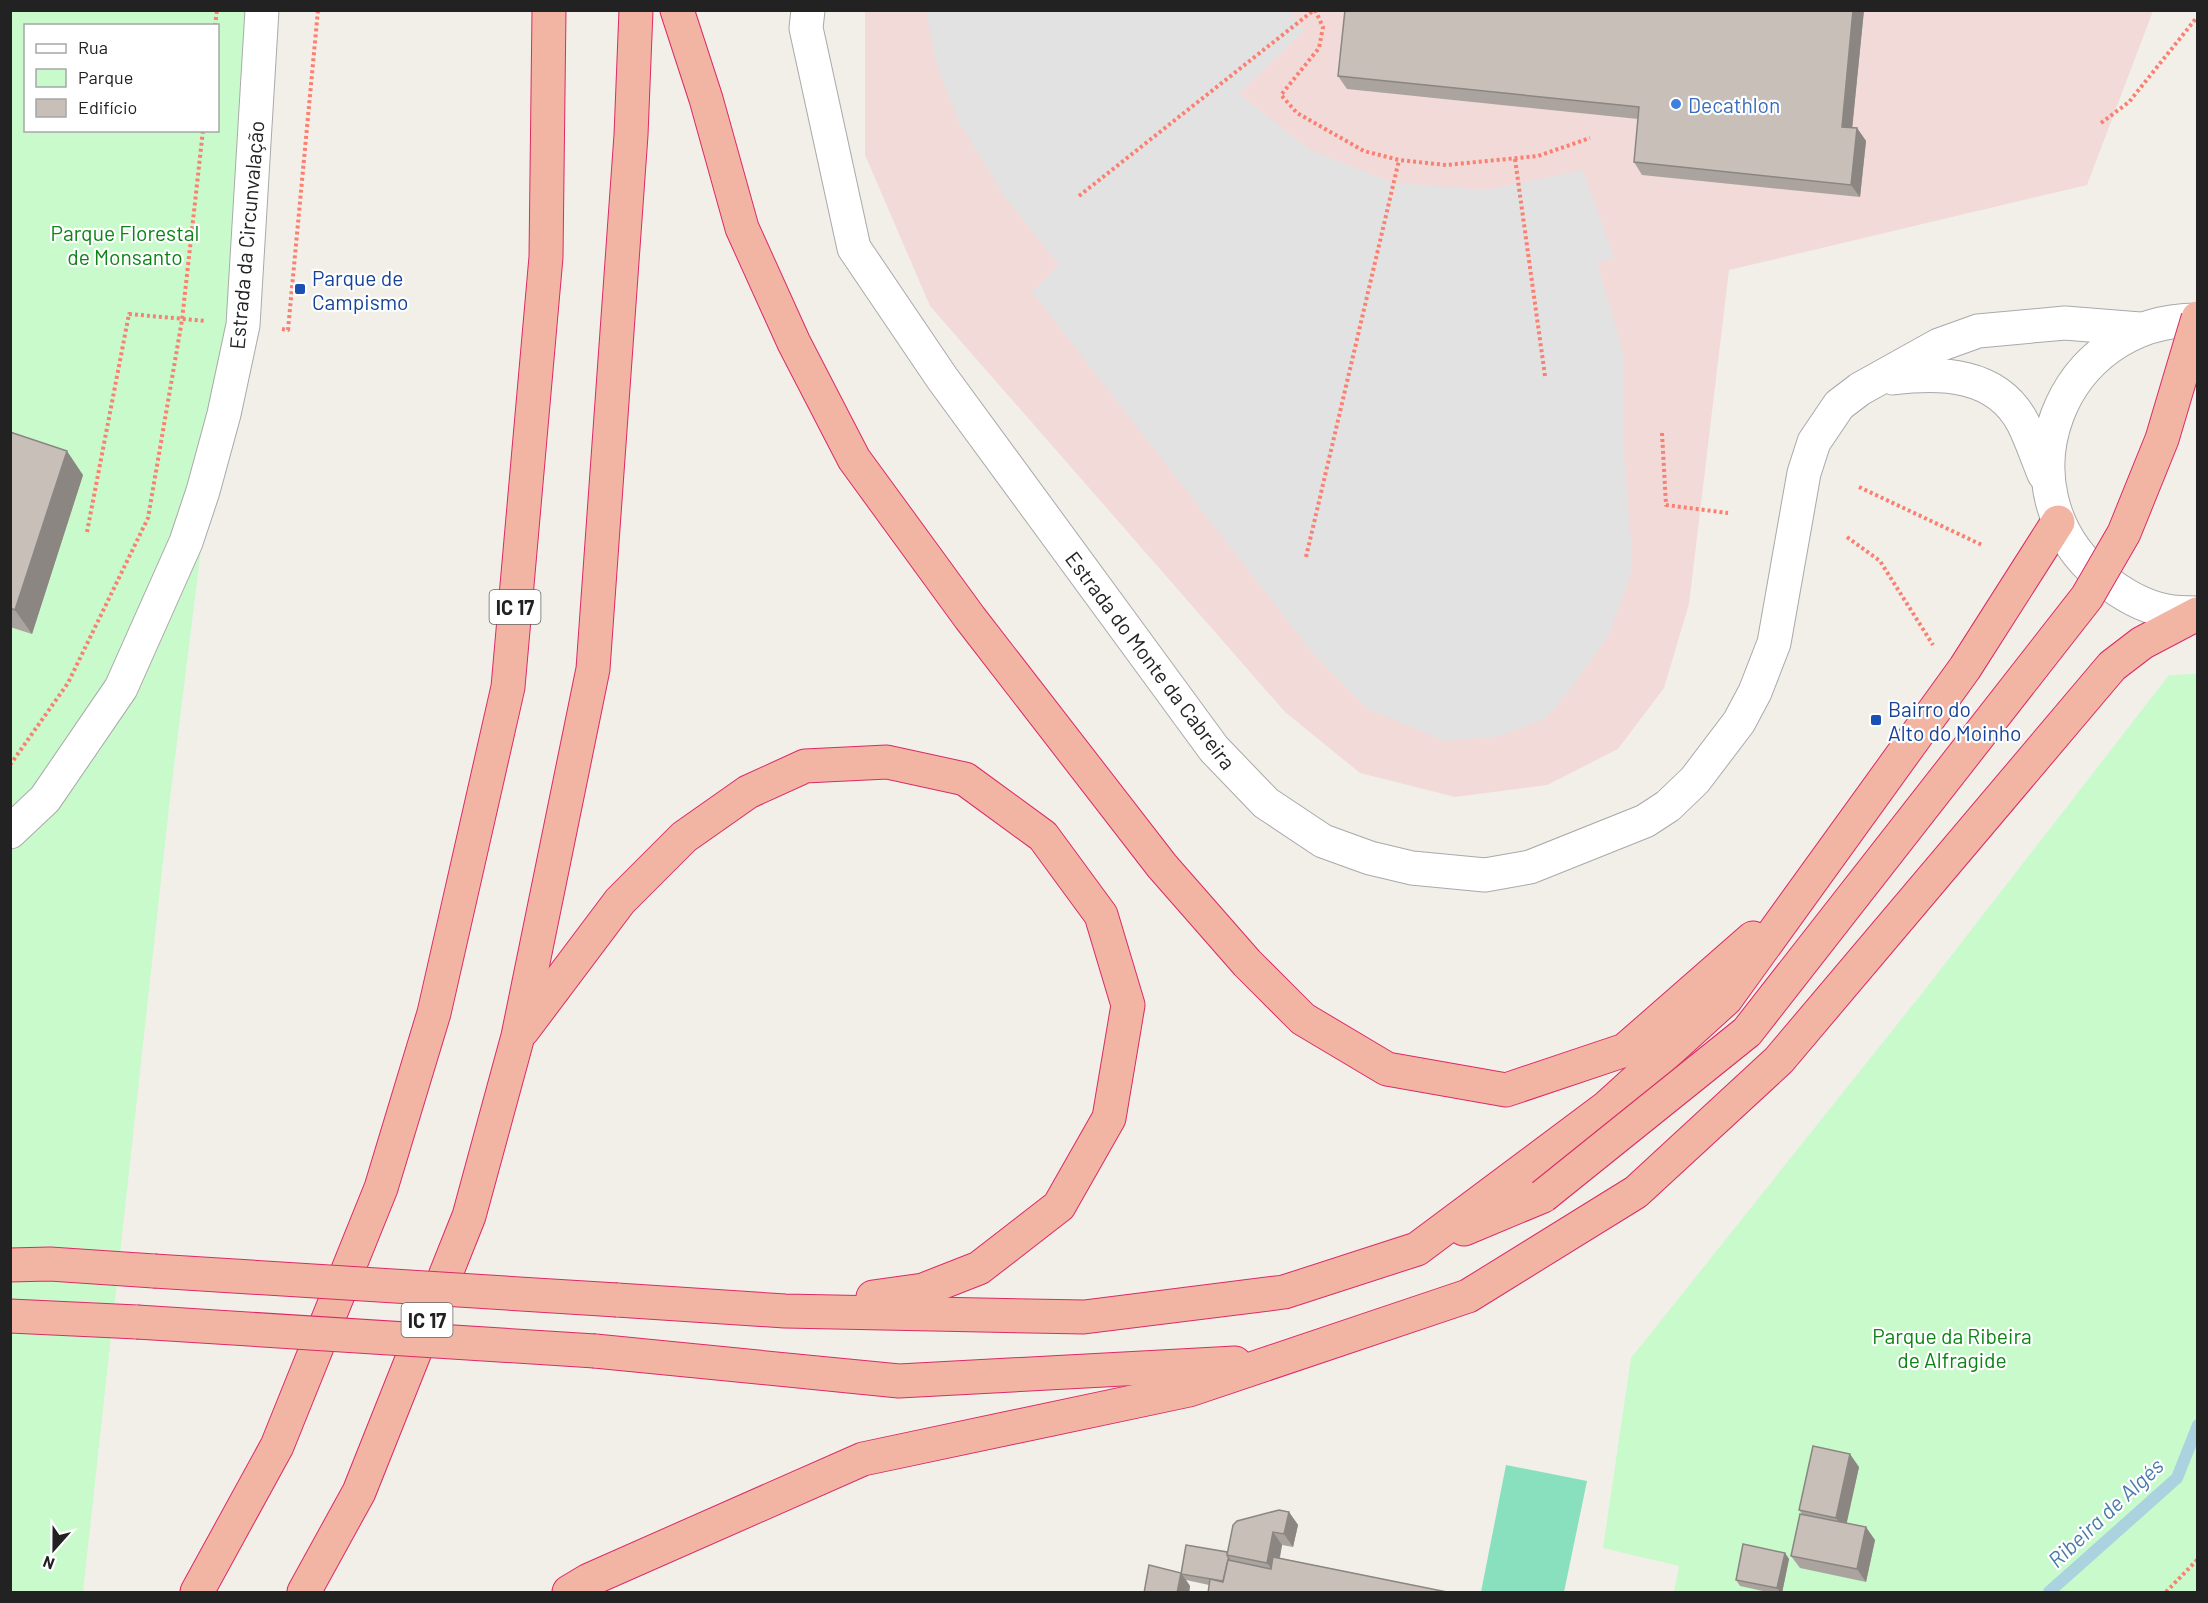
<svg xmlns="http://www.w3.org/2000/svg" width="2208" height="1603" font-family="Barlow,sans-serif">
  <style>
    .commercial { fill: #f2dad9 }
    .park { fill: #c8facc; fill-rule: evenodd }
    .pitch { fill: #88e0be }
    .parking { fill: #e2e2e2 }
    .lines { fill: none; stroke-linecap: round; stroke-linejoin: round }
    .stream { stroke: #aad3df; stroke-width: 12 }
    .tertiary-casing { stroke: #a9a9a9; stroke-width: 35 }
    .trunk-casing { stroke: #dc2a67; stroke-width: 35 }
    .path { stroke: #fa8072; stroke-width: 4; stroke-dasharray: 3 3; stroke-linecap: butt }
    .tertiary { stroke: #fff; stroke-width: 33 }
    .trunk { stroke: #f2b4a3; stroke-width: 33 }
    .trunk-bridge-casing { stroke: #dc2a67; stroke-width: 35; stroke-linecap: butt }
    .trunk-bridge { stroke: #f2b4a3; stroke-width: 33 }
    .wall { fill: #aba49e }
    .shaded-wall { fill: #8b8681 }
    .building { fill: #c7bfb8; stroke: #8b8681; stroke-width: 1.5 }
    .shop-dot { fill: #3f7fe0; stroke: #fff; stroke-width: 2 }
    .transit-dot { fill: #1a4fb4; stroke: #fff; stroke-width: 2 }
    .labels { text-anchor: middle; dominant-baseline: central; stroke-width: 4.5; stroke-linejoin: round; paint-order: stroke }
    .shield { fill: #fff; stroke: #646464; stroke-width: 1.5 }
    .shield-label { font-size: 20px; font-weight: bold; fill: #222 }
    .shop-label { font-size: 21px; fill: #366cbe; stroke: #fff; text-anchor: start }
    .park-label { font-size: 21px; fill: #0c8416; stroke: #fff }
    .street-label { font-size: 21px; fill: #222; stroke: #fff }
    .transit-label { font-size: 21px; fill: #164399; stroke: #fff; text-anchor: start }
    .water-label { font-size: 22px; font-style: italic; fill: #4a7aab; stroke: #fff }
  </style>
  <rect width="100%" height="100%" fill="#f2efe9"/>
  <polygon class="commercial" points="865,11 2153,11 2087,185 1729,270 1689,604 1664,688 1618,749 1547,785 1455,797 1360,773 1285,712 930,306 865,155"/>
  <g class="park">
    <path d="M11,11h257l-99,796 -86,785h-72zM26,26h192v104h-192z"/>
    <polygon points="2197,674 2197,1592 1674,1592 1679,1566 1603,1548 1631,1358 1927,987 2169,675"/>
  </g>
  <polygon class="pitch" points="1506,1465 1587,1481 1564,1592 1481,1592"/>
  <polygon class="parking" points="926,11 1290,11 1304,30 1239,94 1310,150 1394,183 1486,190 1583,170 1614,258 1597,263 1623,352 1624,453 1632,555 1630,578 1609,634 1575,683 1546,718 1501,736 1445,741 1368,709 1311,651 1032,292 1059,265 1005,197 960,124 936,63"/>
  <g class="lines">
    <polyline class="stream" points="2049,1592 2177,1478 2198,1425"/>
    <defs>
      <g id="tertiary">
        <polyline points="808,10 806,28 854,248 942,378 1214,749 1266,803 1323,841 1370,858 1412,868 1485,875 1530,867 1645,821 1668,806 1695,780 1739,722 1755,692 1774,643 1804,473 1814,442 1839,405 1860,389 1939,345 1978,331 2065,323 2140,329"/>
        <path d="M2198,320c-139,-1 -204,169 -96,258 18,15 40,28 64,33 10,2 21,2 32,2"/>
        <path d="M1893,378c48,-6 104,-5 130,45 8,16 14,34 21,51"/>
        <polyline points="10,832 45,799 121,688 186,542 203,491 224,414 243,325 262,10"/>
      </g>
      <g id="trunk">
        <polyline points="677,10 706,99 742,228 794,343 854,459 970,618 1162,866 1247,963 1303,1019 1387,1069 1506,1090 1625,1050 1753,938"/>
        <polyline points="523,1030 620,901 684,837 748,792 805,766 887,762 965,779 1043,836 1101,915 1128,1005 1109,1118 1059,1206 979,1268 923,1290 873,1297"/>
        <polyline points="1464,1229 1543,1196"/>
        <polyline points="10,1265 50,1264 154,1271"/>
        <polyline points="617,1300 785,1311 1084,1317 1284,1292 1417,1249 1607,1107 1726,999 1965,668 2058,522"/>
        <polyline points="10,1316 137,1322"/>
        <polyline points="595,1351 899,1381 1235,1363"/>
        <polyline points="197,1592 277,1446 381,1188 434,1013 508,687 546,257 549,10"/>
        <polyline points="304,1592 359,1492 469,1216 518,1036 593,669 631,135 636,10"/>
        <polyline points="569,1592 589,1580 863,1459 1189,1390 1468,1296 1636,1192 1779,1060 2112,666 2142,643 2197,614"/>
      </g>
    </defs>
    <use href="#tertiary" class="tertiary-casing"/>
    <use href="#trunk" class="trunk-casing"/>
    <g class="path">
      <polyline points="1315,10 1323,27 1319,48 1281,95 1297,113 1364,151 1399,160 1446,165 1538,156 1590,138"/>
      <polyline points="215,26 217,10"/>
      <polyline points="2101,123 2129,102 2198,16"/>
      <polyline points="1515,159 1545,376"/>
      <polyline points="1079,196 1314,10"/>
      <polyline points="282,329 288,330 318,10"/>
      <polyline points="1662,433 1666,505 1728,513"/>
      <polyline points="1859,487 1982,545"/>
      <polyline points="87,532 129,314 206,321"/>
      <polyline points="1847,537 1880,561 1933,645"/>
      <polyline points="1306,557 1399,160"/>
      <polyline points="10,765 68,683 148,518 182,320 203,130"/>
      <polyline points="2166,1592 2198,1559"/>
    </g>
    <use href="#tertiary" class="tertiary"/>
    <use href="#trunk" class="trunk"/>
    <defs>
      <g id="trunk-bridge">
        <polyline points="1543,1196 1747,1032 2087,597 2124,533 2162,439 2198,318"/>
        <polyline points="154,1271 617,1300"/>
        <polyline points="137,1322 595,1351"/>
      </g>
    </defs>
    <use href="#trunk-bridge" class="trunk-bridge-casing"/>
    <use href="#trunk-bridge" class="trunk-bridge"/>
  </g>
  <g class="wall">
    <polygon points="1345,10 1864,10 1852,128 1857,128 1866,141 1860,197 1642,175 1634,162 1638,119 1347,89 1338,76"/>
    <polygon points="10,432 83,475 32,634 10,627"/>
    <polygon points="1859,1467 1846,1523 1875,1540 1866,1582 1800,1568 1791,1556 1802,1514 1799,1510"/>
    <polygon points="1289,1512 1298,1525 1293,1547 1282,1545 1280,1558 1452,1593 1209,1585 1186,1580 1190,1586 1189,1593 1144,1593 1181,1573 1227,1552"/>
    <polygon points="1785,1553 1789,1559 1782,1593 1772,1593 1740,1586 1736,1580"/>
  </g>
  <g class="shaded-wall">
    <polygon points="1853,10 1864,10 1851,140 1842,127"/>
    <polygon points="1857,128 1866,141 1860,197 1851,185"/>
    <polygon points="67,451 83,475 32,634 15,610"/>
    <polygon points="1850,1454 1859,1467 1845,1531 1836,1518"/>
    <polygon points="1289,1512 1298,1525 1293,1547 1284,1534"/>
    <polygon points="1866,1527 1875,1540 1866,1582 1857,1569"/>
    <polygon points="1273,1532 1282,1545 1276,1575 1267,1563"/>
    <polygon points="1785,1553 1789,1559 1782,1593 1781,1593 1777,1588"/>
    <polygon points="1181,1573 1190,1586 1189,1593 1177,1593"/>
  </g>
  <g class="building">
    <polygon points="1345,10 1853,10 1842,127 1857,128 1851,185 1634,162 1639,107 1338,76"/>
    <polygon points="10,432 67,451 15,610 10,608"/>
    <polygon points="1813,1446 1850,1454 1836,1518 1799,1510"/>
    <polygon points="1279,1510 1289,1512 1284,1534 1273,1532 1267,1563 1227,1555 1233,1525 1237,1521"/>
    <polygon points="1800,1514 1866,1527 1857,1569 1791,1556"/>
    <polygon points="1743,1544 1785,1553 1777,1588 1736,1580"/>
    <polygon points="1186,1545 1227,1552 1227,1555 1229,1559 1229,1561 1228,1560 1223,1581 1181,1574"/>
    <polygon points="1273,1557 1452,1593 1208,1593 1210,1579 1223,1582 1228,1560 1271,1569"/>
    <polygon points="1149,1565 1181,1573 1177,1593 1144,1593"/>
  </g>
  <circle class="shop-dot" cx="1676" cy="104" r="6"/>
  <g class="transit-dot">
    <rect x="294" y="283" width="12" height="12" rx="3"/>
    <rect x="1870" y="714" width="12" height="12" rx="3"/>
  </g>
  <g class="labels">
    <g class="shield">
      <rect x="489.5" y="590" width="51" height="34" rx="4.5"/>
      <rect x="401.5" y="1303" width="51" height="34" rx="4.5"/>
    </g>
    <g class="shield-label">
      <text x="515" y="607">IC 17</text>
      <text x="427" y="1320">IC 17</text>
    </g>
    <g class="shop-label">
      <text x="1688" y="104">Decathlon</text>
    </g>
    <g class="park-label">
      <text x="125" y="232">Parque Florestal<tspan x="125" dy="24">de Monsanto</tspan></text>
      <text x="1952" y="1335">Parque da Ribeira<tspan x="1952" dy="24">de Alfragide</tspan></text>
    </g>
    <g class="street-label">
      <text transform="translate(246 235) rotate(-85)">Estrada da Circunvalação</text>
      <text transform="translate(1151 660) rotate(53)">Estrada do Monte da Cabreira</text>
    </g>
    <g class="transit-label">
      <text x="312" y="277">Parque de<tspan x="312" dy="24">Campismo</tspan></text>
      <text x="1888" y="708">Bairro do<tspan x="1888" dy="24">Alto do Moinho</tspan></text>
    </g>
    <g class="water-label">
      <text transform="translate(2105 1512) rotate(-43)">Ribeira de Algés</text>
    </g>
  </g>
  <rect width="2208" height="1603" fill="none" stroke="#222222" stroke-width="24"/>
  <rect x="24" y="24" width="195" height="108" fill="#ffffff" stroke="#a7a7a7" stroke-width="1.5"/>
  <rect x="36" y="44" width="30" height="9" fill="#ffffff" stroke="#a7a7a7" stroke-width="1.5"/>
  <text x="78" y="54" font-size="18" fill="#222222">Rua</text>
  <rect x="36" y="69" width="30" height="18" fill="#c8facc" stroke="#a7a7a7" stroke-width="1.5"/>
  <text x="78" y="84" font-size="18" fill="#222222">Parque</text>
  <rect x="36" y="99" width="30" height="18" fill="#c7bfb8" stroke="#a7a7a7" stroke-width="1.5"/>
  <text x="78" y="114" font-size="18" fill="#222222">Edifício</text>
  <g transform="translate(54 1549) rotate(201)" stroke="#ffffff" stroke-width="4.5" paint-order="stroke">
  <path d="M0-4.5L10 22L0 15L-10 22Z" fill="#222222"/>
  <text y="-9" font-size="16" font-weight="bold" text-anchor="middle" fill="#222222">N</text>
  </g>
</svg>
